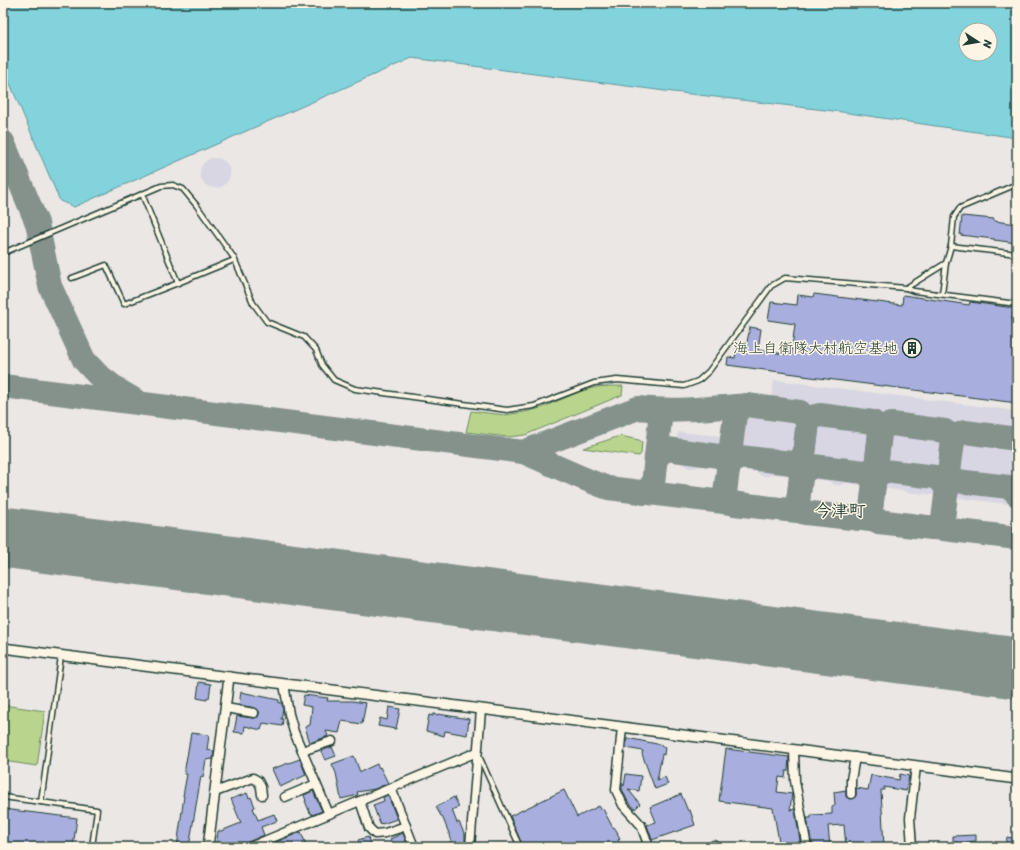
<svg xmlns="http://www.w3.org/2000/svg" width="1020" height="850" font-family="Sriracha,'Klee One',sans-serif">
  <style>
    .built { fill: #d7d6e2 }
    .green { fill: #b9d58d; stroke: #6c8960 }
    .water { fill: #83d3dd; stroke: #5b9799; fill-rule: evenodd }
    .lines { fill: none; stroke-linecap: round; stroke-linejoin: round }
    .taxiway { stroke: #85928c; stroke-width: 24 }
    .runway { stroke: #85928c; stroke-width: 61 }
    .building { fill: #a8aede; stroke: #1f3d34 }
    .service-casing { stroke: #1f3d34; stroke-width: 7 }
    .minor-casing { stroke: #1f3d34; stroke-width: 11 }
    .tertiary-casing { stroke: #1f3d34; stroke-width: 12 }
    .service { stroke: #fcf5e5; stroke-width: 4 }
    .minor { stroke: #fcf5e5; stroke-width: 8 }
    .tertiary { stroke: #fcf5e5; stroke-width: 9 }
    .labels { text-anchor: middle; dominant-baseline: central; stroke-width: 3; stroke-linejoin: round; paint-order: stroke }
    .poi-label { font-size: 15px; fill: #1f3d34; stroke: #fcf5e5; text-anchor: end }
    .quarter-label { font-size: 17px; font-weight: bold; fill: #1f3d34; stroke: #fcf5e5 }
  </style>
  <rect width="100%" height="100%" fill="#ebe7e4"/>
  <filter id="ink" filterUnits="userSpaceOnUse"><feTurbulence type="fractalNoise" baseFrequency=".025" numOctaves="2"/><feDisplacementMap in="SourceGraphic" scale="8" xChannelSelector="R" yChannelSelector="G"/><feConvolveMatrix kernelMatrix="1 2 1 2 8 2 1 2 1" color-interpolation-filters="sRGB"/></filter>
  <g filter="url(#ink)">
    <g class="built">
      <circle cx="215" cy="173" r="15"/>
      <polygon points="774,380 1017,411 1017,505 917,493 908,493 904,491 846,483 840,485 835,485 829,481 774,474 767,476 762,476 756,472 703,465 694,468 689,468 681,463 674,462 678,432 720,436 726,396 762,400 772,396"/>
    </g>
    <g class="green">
      <polygon points="610,386 623,386 622,395 525,435 508,437 466,432 471,411 505,415 525,412 541,408 581,391 597,387"/>
      <polygon points="620,436 639,440 642,442 641,454 639,456 583,448"/>
      <polygon points="3,705 45,711 37,766 3,761"/>
    </g>
    <path class="water" d="M3,3h1014v135l-175,-26 -177,-21 -253,-33 -338,149 -14,-6 -57,-134zM966,30h24v24h-24z"/>
    <g class="lines">
      <g class="taxiway">
        <polyline points="3,142 37,223 50,286 84,360 97,374 118,390 135,400"/>
        <path d="M3,386l520,66c29,12 56,26 85,36l409,50"/>
        <polygon points="747,405 800,412 808,422 798,501 795,506 788,510 734,504 727,498 725,493 735,415 740,408"/>
        <polygon points="820,415 873,422 877,425 880,433 871,509 868,515 861,519 805,513 800,507 798,501 808,422 812,417"/>
        <polygon points="892,424 945,431 949,434 953,441 943,519 940,524 932,528 878,522 872,516 871,509 880,433 884,426"/>
        <path d="M523,452l115,-44c36,4 73,0 109,-3"/>
        <path d="M951,454c2,-12 1,-18 14,-22l52,7"/>
        <polyline points="656,459 660,454 667,449 719,456 726,461 729,467"/>
        <polyline points="729,467 732,462 740,457 792,463 798,469 801,475 805,471 813,466 865,472 874,481 876,476 884,471 936,477 943,483 947,490"/>
        <polyline points="947,490 949,485 957,481 1009,487 1016,492 1017,495"/>
        <polyline points="644,493 653,484 660,420 657,413 651,409"/>
      </g>
      <polyline class="runway" points="3,537 1017,668"/>
    </g>
    <g class="building">
      <polygon points="962,216 994,219 994,221 1017,224 1017,243 994,240 994,239 960,235"/>
      <polygon points="814,294 902,305 903,295 969,305 970,302 1014,308 1012,319 1017,319 1017,403 803,376 803,375 727,365 728,357 735,358 737,346 746,347 750,327 761,329 758,350 791,355 795,324 768,320 771,302 797,305 798,295 813,297"/>
      <polygon points="199,682 211,684 209,698 207,698 207,700 197,698"/>
      <polygon points="241,692 279,700 279,703 282,703 283,709 281,719 283,719 282,726 263,723 261,730 245,726 244,733 234,732 237,716 253,718 258,717 259,714 259,711 255,708 239,705"/>
      <polygon points="304,695 328,698 327,701 352,701 366,703 362,724 342,721 339,733 326,731 328,736 310,743 305,727 310,725 312,707 302,705"/>
      <polygon points="389,707 400,709 396,729 378,726 380,718 387,720"/>
      <polygon points="433,714 438,715 438,714 469,719 467,735 445,731 444,736 426,731 429,715 433,716"/>
      <polygon points="191,733 209,735 207,750 214,751 213,759 206,760 203,777 201,776 189,847 177,847 184,796 183,796 187,774 184,774"/>
      <polygon points="627,738 662,745 662,747 665,747 664,755 662,754 657,780 665,777 668,784 655,789 642,754 643,751 626,748"/>
      <polygon points="332,747 336,756 325,760 321,751"/>
      <polygon points="726,749 789,757 788,771 786,771 785,778 779,777 777,792 792,794 790,810 795,809 801,847 780,847 773,808 719,801"/>
      <polygon points="354,756 360,772 377,764 379,768 380,767 388,783 375,789 357,792 358,795 341,799 336,773 332,764"/>
      <polygon points="300,759 306,775 280,787 272,769"/>
      <polygon points="626,774 641,776 639,791 628,789 640,804 635,809 627,800 622,789 622,783 624,786"/>
      <polygon points="900,774 909,776 906,791 884,787 884,790 881,790 884,847 846,847 844,825 828,826 830,847 812,847 807,818 811,818 811,815 832,814 832,806 835,805 834,792 846,790 846,797 851,799 856,796 856,788 868,790 871,775 899,780"/>
      <polygon points="564,790 577,817 599,806 602,810 603,809 613,828 614,827 618,833 617,833 620,838 618,840 622,847 577,847 575,842 565,847 523,847 510,816"/>
      <polygon points="313,791 322,811 312,815 311,813 310,813 305,801 306,801 304,795"/>
      <polygon points="247,793 249,798 251,797 255,807 253,808 258,820 274,814 277,821 261,827 264,835 248,842 240,847 216,847 218,831 221,831 241,823 231,799"/>
      <polygon points="681,794 688,811 690,810 695,825 652,840 647,825 656,822 650,807"/>
      <polygon points="388,795 397,819 382,824 381,823 380,824 373,805 384,801 383,797"/>
      <polygon points="454,797 459,807 452,810 457,823 459,822 465,835 465,847 439,847 452,841 442,816 441,816 436,807"/>
      <polygon points="3,809 77,818 73,847 3,847"/>
      <polygon points="301,832 307,847 264,847"/>
      <polygon points="403,833 408,847 393,847 390,839"/>
      <polygon points="976,835 976,841 968,842 969,847 958,847 957,842 953,843 953,836"/>
      <polygon points="368,837 371,847 361,847 358,840"/>
      <polygon points="1007,837 1017,839 1017,847 1006,847"/>
    </g>
    <g class="lines">
      <defs>
        <g id="service">
          <polyline points="142,194 178,283 234,260"/>
          <polyline points="951,246 1017,254"/>
          <polyline points="3,253 161,186 173,185 183,189 197,206 234,258 253,303 267,322 304,337 316,350 322,365 334,380 355,389 507,410 534,406 594,383 617,380 684,386 698,381 709,371 771,286 785,278 906,288 946,263 951,246 954,217 960,208 1017,184"/>
          <polyline points="72,278 106,265 124,304 178,283"/>
          <polyline points="906,288 914,291 1017,304"/>
          <polyline points="942,294 946,263"/>
          <polyline points="479,756 520,847"/>
          <polyline points="3,797 41,802 61,656"/>
          <polyline points="41,802 97,810 92,847"/>
        </g>
        <g id="minor">
          <polyline points="284,684 289,714 294,732 329,814"/>
          <polyline points="226,708 254,713"/>
          <polyline points="622,727 616,790 623,805 641,825 649,847"/>
          <polyline points="794,750 795,781 807,847"/>
          <polyline points="302,751 332,741"/>
          <polyline points="391,788 414,847"/>
          <polyline points="215,792 253,778 258,781 261,787 262,795"/>
          <polyline points="851,794 851,780 855,757"/>
          <polyline points="285,797 316,784"/>
          <polyline points="360,801 369,828 375,834 385,833 406,826"/>
          <polyline points="250,847 477,752"/>
          <polyline points="470,847 481,710"/>
          <polyline points="714,847 714,845"/>
          <polyline points="912,847 910,818 916,766"/>
        </g>
        <g id="tertiary">
          <polyline points="3,648 622,727 1017,779"/>
          <polyline points="208,847 229,677"/>
        </g>
      </defs>
      <use href="#service" class="service-casing"/>
      <use href="#minor" class="minor-casing"/>
      <use href="#tertiary" class="tertiary-casing"/>
      <use href="#service" class="service"/>
      <use href="#minor" class="minor"/>
      <use href="#tertiary" class="tertiary"/>
    </g>
  </g>
  <defs>
    <symbol id="building-ring" viewBox="-11 -11 22 22"><circle r="9.5" fill="#fcf5e5" stroke="#1f3d34" stroke-width="1.5"/><path d="M-4-6H4V6H1V3H-1V6H-4ZM-2.5-4.3h1.7v1.8h-1.7ZM.8-4.3h1.7v1.8H.8ZM-2.5-1h1.7V.8h-1.7ZM.8-1h1.7V.8H.8Z" fill="#1f3d34"/></symbol>
  </defs>
  <g fill-rule="evenodd">
    <use href="#building-ring" x="901" y="337" width="22" height="22"/>
  </g>
  <g class="labels">
    <g class="poi-label">
      <text x="898" y="348">海上自衛隊大村航空基地</text>
    </g>
    <g class="quarter-label">
      <text x="840" y="510">今津町</text>
    </g>
  </g>
  <rect width="1020" height="850" fill="none" stroke="#fcf5e5" stroke-width="16"/>
  <rect x="8" y="8" width="1004" height="834" fill="none" stroke="#1f3d34" stroke-width="1.5" filter="url(#ink)"/>
  <g transform="translate(978 42) rotate(102)"><circle r="19" fill="#fcf5e5" stroke="#a4ab9e"/>
  <path d="M0-3L7 15L0 10L-7 15Z" fill="#1f3d34"/>
  <text y="-6" font-size="11" font-weight="bold" text-anchor="middle" fill="#1f3d34">N</text>
  </g>
</svg>
